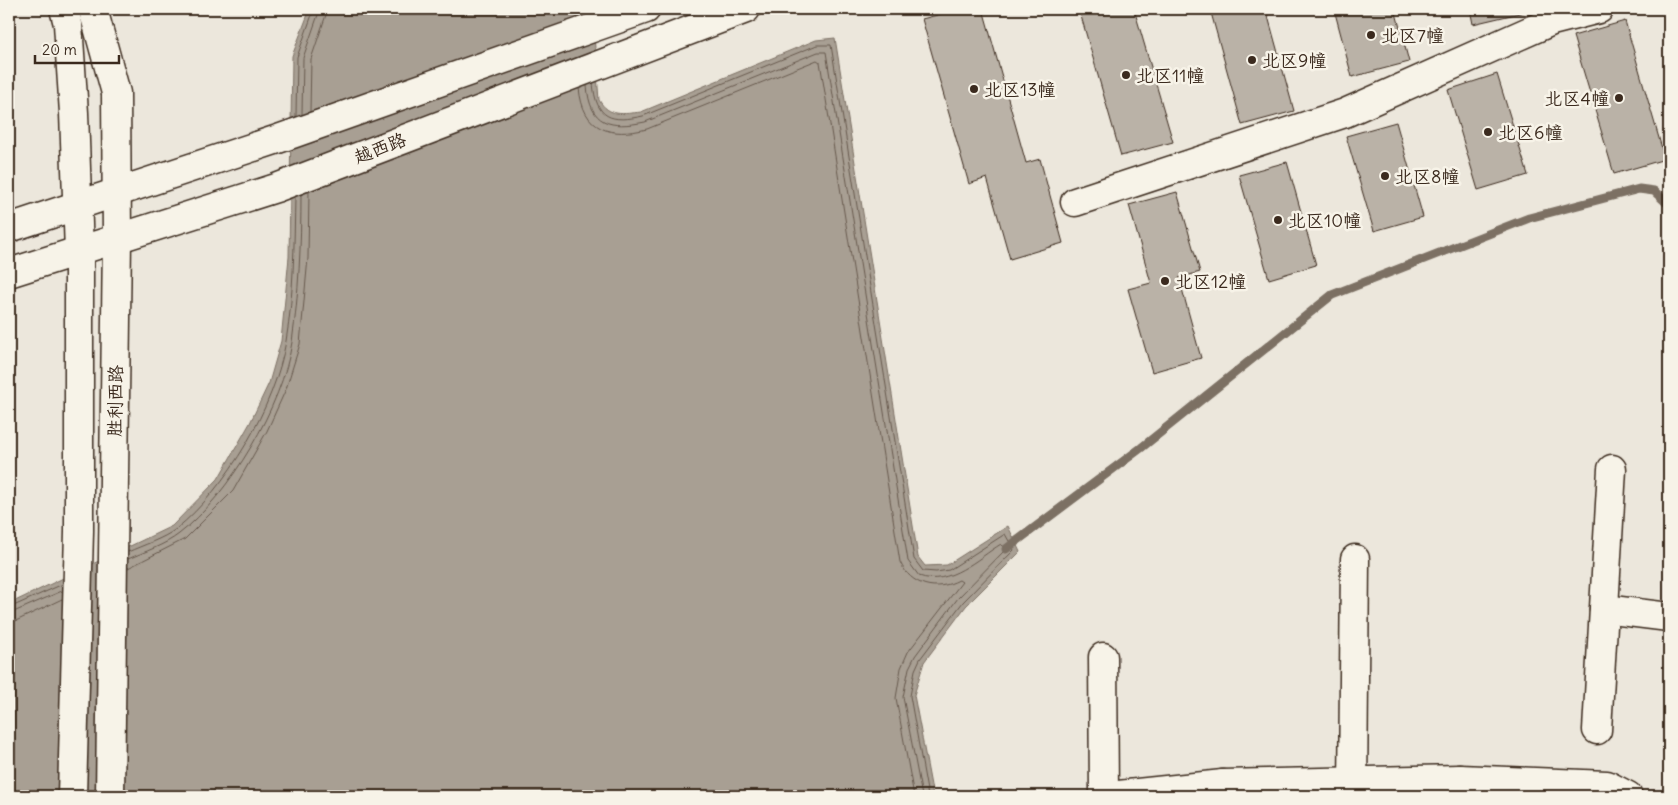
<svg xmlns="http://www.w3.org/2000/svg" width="1678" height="805" font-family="Delius,'LXGW WenKai TC',sans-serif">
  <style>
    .water { fill: #a89f93; stroke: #7c7064 }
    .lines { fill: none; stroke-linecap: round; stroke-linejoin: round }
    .shore { stroke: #67594d; stroke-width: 1 }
    .stream { stroke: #7c7064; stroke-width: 9 }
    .building { fill: #bab2a7; stroke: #3b2a1e }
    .street-casing { stroke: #3b2a1e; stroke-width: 31 }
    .secondary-casing { stroke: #3b2a1e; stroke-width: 31 }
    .street { stroke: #f7f3e8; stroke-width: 28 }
    .secondary { stroke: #f7f3e8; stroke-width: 28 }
    .poi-dot { fill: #3b2a1e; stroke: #f7f3e8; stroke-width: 2 }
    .labels { text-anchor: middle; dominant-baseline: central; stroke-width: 5; stroke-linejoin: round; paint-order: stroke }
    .poi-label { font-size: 18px; fill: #3b2a1e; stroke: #f7f3e8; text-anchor: start }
    .street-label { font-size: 18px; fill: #3b2a1e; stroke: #f7f3e8 }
  </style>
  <rect width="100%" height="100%" fill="#ece7dc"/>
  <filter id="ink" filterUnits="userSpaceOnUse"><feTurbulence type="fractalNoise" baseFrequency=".02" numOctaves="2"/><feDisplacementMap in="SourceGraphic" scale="10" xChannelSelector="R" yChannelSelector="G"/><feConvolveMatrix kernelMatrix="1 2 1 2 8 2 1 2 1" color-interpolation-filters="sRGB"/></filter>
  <g filter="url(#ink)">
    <path class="water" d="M310,9h282l7,91c10,17 24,14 42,12l175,-72 19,-2 83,519 7,9 22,-1 61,-39 12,26 -54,54 -42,56 -10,33 19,101h-924v-192l163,-78 46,-47 32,-56 19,-40 12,-42 8,-84 3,-201z"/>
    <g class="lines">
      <g class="shore">
        <path d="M593,83c3,36 18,40 50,33l174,-71h14l83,514 9,12 13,1 13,-2 56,-36 9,16 -51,52 -43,57 -5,11 -5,26 18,100"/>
        <path d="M587,86c3,39 23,43 58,36l173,-70h8l82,509 11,15c30,11 59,-18 82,-32l5,5 -48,49 -43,58 -6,12 -6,29 19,99"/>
        <path d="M579,88c4,43 31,50 68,41l170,-69 3,2 80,500c11,24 36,30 59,18l3,2 -54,70 -7,16 -5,30 18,98"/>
        <polyline points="310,112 311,59 328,9"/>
        <polyline points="302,114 303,58 320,9"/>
        <polyline points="296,117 297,57 314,9"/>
        <path d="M128,552c15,-7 35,-13 48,-23 51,-41 99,-123 110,-188 8,-47 8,-96 9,-144"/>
        <path d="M128,559c16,-7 37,-14 51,-25 50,-38 104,-130 113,-192 7,-49 9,-98 9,-148"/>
        <polyline points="128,568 185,539 233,491 267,431 286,389 300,344 308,258 309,192"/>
        <polyline points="9,608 63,584"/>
        <polyline points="9,614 62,591"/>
        <polyline points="9,622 18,620 62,599"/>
      </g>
      <polyline class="stream" points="1006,549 1141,448 1332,295 1529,218 1639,189 1654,191 1669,205"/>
    </g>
    <g class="building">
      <polygon points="960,9 983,9 1026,163 1040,159 1063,243 1010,259 987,178 969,184 922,19"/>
      <polygon points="1079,9 1134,9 1173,142 1121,156"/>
      <polygon points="1210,9 1266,9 1294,111 1242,125"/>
      <polygon points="1334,9 1395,9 1409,62 1352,77"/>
      <polygon points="1470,9 1523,9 1524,12 1473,24"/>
      <polygon points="1625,21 1665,159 1614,174 1573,36"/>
      <polygon points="1497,74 1528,175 1478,190 1448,90"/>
      <polygon points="1396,122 1423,217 1374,231 1346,136"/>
      <polygon points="1287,162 1316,265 1269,279 1239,175"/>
      <polygon points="1177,192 1200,272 1179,278 1201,358 1152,372 1128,289 1151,283 1129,205"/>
    </g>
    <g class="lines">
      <defs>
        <g id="street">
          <polyline points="1075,202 1345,113 1552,21 1599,9"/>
          <polyline points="1604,609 1669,617"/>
          <polyline points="1103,657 1104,796"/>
          <polyline points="1597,730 1612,469"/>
          <polyline points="1460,779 1607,785 1628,796"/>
          <polyline points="1109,796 1223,784"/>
          <polyline points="1223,796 1223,784 1460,779 1460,796"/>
          <polyline points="1353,796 1355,559"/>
        </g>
        <g id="secondary">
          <polyline points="64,9 68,24 74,113 79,252 79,531 72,796"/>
          <polyline points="93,9 116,93 117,239 110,796"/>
          <polyline points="9,228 278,139 646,9"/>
          <polyline points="9,273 276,188 746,9"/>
        </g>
      </defs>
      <use href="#street" class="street-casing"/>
      <use href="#secondary" class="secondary-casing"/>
      <use href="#street" class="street"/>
      <use href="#secondary" class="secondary"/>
    </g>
  </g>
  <g class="poi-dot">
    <circle cx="1371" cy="35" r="5"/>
    <circle cx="1252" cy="60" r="5"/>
    <circle cx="1126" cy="75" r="5"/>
    <circle cx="974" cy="89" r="5"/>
    <circle cx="1619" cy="98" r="5"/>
    <circle cx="1488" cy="132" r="5"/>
    <circle cx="1385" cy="176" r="5"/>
    <circle cx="1278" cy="220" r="5"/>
    <circle cx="1165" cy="281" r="5"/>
  </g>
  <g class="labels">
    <g class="poi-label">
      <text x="1381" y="35">北区7幢</text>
      <text x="1262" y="60">北区9幢</text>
      <text x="1136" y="75">北区11幢</text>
      <text x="984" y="89">北区13幢</text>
      <text x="1609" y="98" text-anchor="end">北区4幢</text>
      <text x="1498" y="132">北区6幢</text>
      <text x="1395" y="176">北区8幢</text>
      <text x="1288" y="220">北区10幢</text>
      <text x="1175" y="281">北区12幢</text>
    </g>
    <g class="street-label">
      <text transform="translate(380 148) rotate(-21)">越西路</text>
      <text transform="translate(115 401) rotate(-89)">胜利西路</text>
    </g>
  </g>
  <rect width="1678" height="805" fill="none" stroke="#f7f3e8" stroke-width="30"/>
  <rect x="15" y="15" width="1648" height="775" fill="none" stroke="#3b2a1e" stroke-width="2" filter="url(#ink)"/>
  <path d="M35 55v8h84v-8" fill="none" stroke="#3b2a1e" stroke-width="2.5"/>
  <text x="42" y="55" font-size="15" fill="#3b2a1e" stroke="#f7f3e8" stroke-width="4" paint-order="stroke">20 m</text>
</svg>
